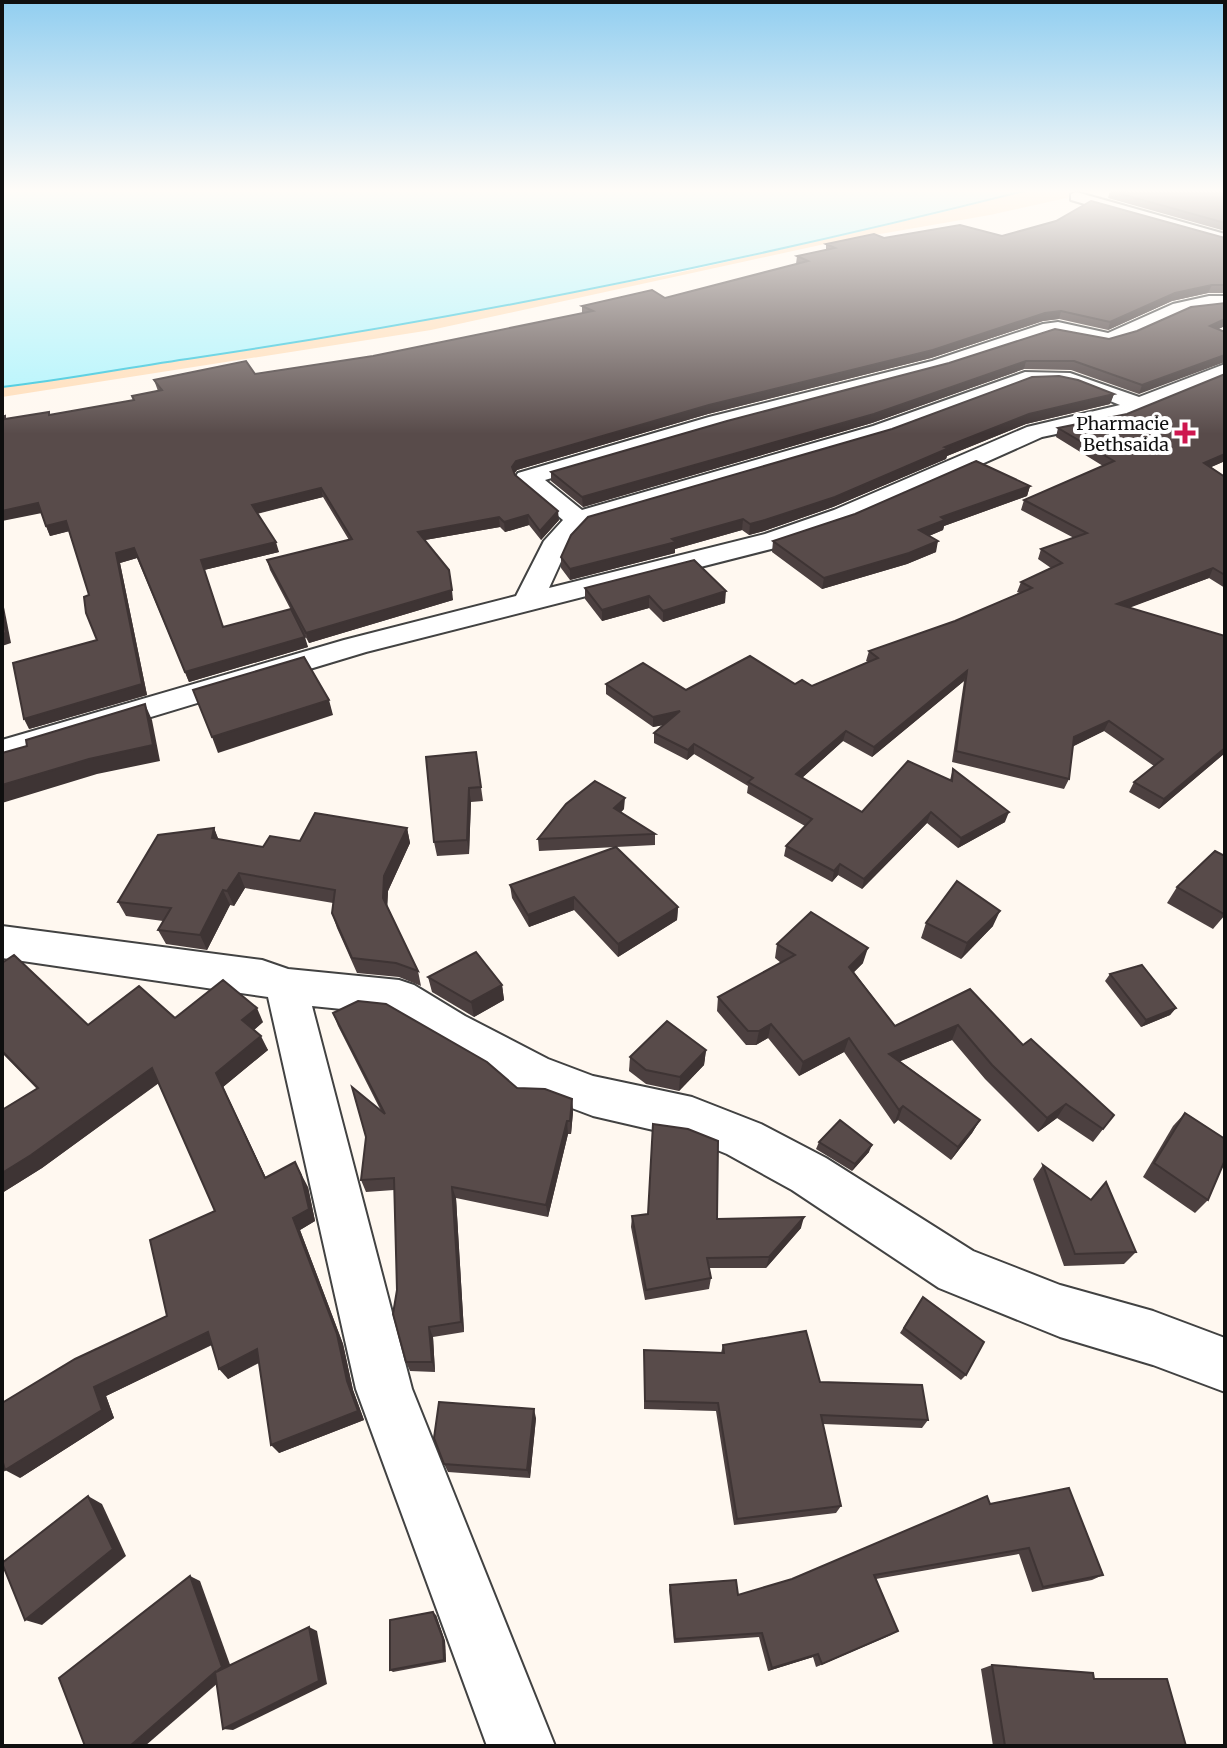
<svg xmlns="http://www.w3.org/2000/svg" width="1227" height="1748" font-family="Merriweather,serif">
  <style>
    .sand { fill: #ffddb8 }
    .water { fill: #aef4fd; stroke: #2dc4dc; stroke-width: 2 }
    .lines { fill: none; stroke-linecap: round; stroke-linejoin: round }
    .stream { fill: #2dc4dc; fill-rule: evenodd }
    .street-casing { stroke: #424242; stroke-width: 4 }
    .street { fill: #fff; fill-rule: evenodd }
    .wall { fill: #4c4040; fill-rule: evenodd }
    .shaded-wall { fill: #3e3434 }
    .building { fill: #584b4a; stroke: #3e3434; stroke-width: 2 }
    .poi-dot { fill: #ce174f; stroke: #fff; stroke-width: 3 }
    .labels { text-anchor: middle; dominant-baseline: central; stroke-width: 8; stroke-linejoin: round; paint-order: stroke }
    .far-poi-label { font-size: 18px; fill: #0f0f0f; stroke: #fff; text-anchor: end }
  </style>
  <rect width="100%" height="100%" fill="#fff8f0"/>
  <polygon class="sand" points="1032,189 1106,189 990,215 834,242 431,330 2,397 2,387 266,347 669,275 948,211"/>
  <path class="water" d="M2,189h1030c-277,70 -556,127 -838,169 -64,9 -128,22 -192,29z"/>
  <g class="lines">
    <polygon class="stream" points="1115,189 1122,189 1140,194 1138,195"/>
    <defs>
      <g id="street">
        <polygon points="1076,192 1225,234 1225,244 1071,200 1071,194"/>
        <path d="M1209,296h16v12l-38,4 -54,25 -28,8 -53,-11 -106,35 -221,58 -180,53 37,30 291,-84 152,-54 45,1 69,24 86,-33v14l-103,42 -80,17 -190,85 -69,24 -417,106 -364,110v-22l342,-100 172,-44 28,-55 19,-21 -45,-37 -3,-5 3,-5 191,-56 223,-56 111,-37 15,-2 50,11 65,-29zM1056,383l20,4 44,18 -93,22 -193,83 -69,24 -216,54 20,-44 18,-19 302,-89 139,-52z"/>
        <polygon points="2,926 262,960 288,969 399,980 414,985 465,1016 548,1059 593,1076 692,1097 761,1124 826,1158 973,1251 1060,1285 1153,1311 1225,1338 1225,1392 1153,1365 1060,1337 939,1288 792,1190 727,1154 688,1138 593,1116 516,1087 391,1014 312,1006 412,1389 555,1746 487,1746 356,1389 268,997 2,958"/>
      </g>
    </defs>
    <use href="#street" class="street-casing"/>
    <use href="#street" class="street"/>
  </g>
  <g class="wall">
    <polygon points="1225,189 1225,231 1108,198 1110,191 1121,192"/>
    <path d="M1002,236l223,2v55h-17l-36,8 -64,29 -49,-11 -16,2 -112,37 -223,56 -191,56 -3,4 45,46 -18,20 -12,-15 -24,7 -5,-5 -75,13 28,60 -144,43 -13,-23 12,27 -119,35 -52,-124 -17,5 27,132 -118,34 68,-89 -8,-45 -20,-64 -19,5 -4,-10 3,-114 1,3 84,-15 24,-9 -4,-11 101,-6 118,-18 209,-43v-7l83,-8 131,-34 1,-8 29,-6v-6l58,-6zM323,497l26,43 -82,20 3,10 21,40 -68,17 -19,-57 75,-18 -22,-38z"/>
    <polygon points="1225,326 1218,329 1139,394 1071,370 1024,369 872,423 583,507 551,481 551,472 1109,339 1137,331"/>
    <polygon points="1225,374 1225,461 1211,467 1225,477 1225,588 1209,578 1130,607 1225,753 1159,809 1129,792 1134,782 1154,766 1104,731 1073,746 1069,779 1064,789 952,762 964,681 872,757 843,741 802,778 862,812 950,780 953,769 1005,822 958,848 927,823 862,889 838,875 832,882 784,856 786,846 805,826 747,793 748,786 694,754 687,760 654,743 654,733 663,725 653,727 606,694 606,684 686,690 795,684 812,686 868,662 866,661 869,651 955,621 1020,593 1017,592 1021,582 1051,568 1038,559 1041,549 1074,538 1021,510 1024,500 1103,466 1056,437 1058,428 1127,414"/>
    <polygon points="1114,394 1110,404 1026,424 947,456 946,459 833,507 764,531 749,535 742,530 675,549 675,553 570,580 561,568 561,557"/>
    <polygon points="1030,486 1027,496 944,526 943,530 929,536 936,552 907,564 822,589 772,552 773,541"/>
    <polygon points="585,588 725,603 663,622 649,608 602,621 585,599"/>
    <polygon points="476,752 483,801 471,802 469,854 437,856 434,842"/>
    <polygon points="624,809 621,812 655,834 655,845 539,851 538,839"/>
    <polygon points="214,828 218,839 263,847 300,841 407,828 410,843 388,891 387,906 418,971 421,986 399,977 357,973 337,928 332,913 333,903 245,888 234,906 230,905 207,950 166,944 158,930 163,921 126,916 118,902"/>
    <polygon points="510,885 678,907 677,920 618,957 574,910 529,927 512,898"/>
    <polygon points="1177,887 1225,915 1213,929 1167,903"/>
    <polygon points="926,923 993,926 961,959 921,938"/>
    <polygon points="777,944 863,963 854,972 895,1026 970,989 1023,1045 1114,1115 1093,1142 1057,1118 1038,1132 985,1079 952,1040 900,1061 980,1120 972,1133 951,1160 898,1120 894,1124 844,1052 799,1076 768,1038 756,1045 746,1045 717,1011 718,997 781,963 775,958"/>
    <polygon points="2,963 88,1025 175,1018 263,1022 254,1030 268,1050 223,1087 266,1178 308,1187 315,1221 300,1230 343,1344 353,1390 364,1420 279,1453 259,1363 228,1379 212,1345 106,1396 114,1418 20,1478 167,1316 215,1211 159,1083 42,1168 2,1193 2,1110 37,1089 2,1053"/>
    <polygon points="1110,974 1176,1008 1170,1015 1141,1027 1105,981"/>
    <polygon points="428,977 502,985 504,1000 474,1017 432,992"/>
    <polygon points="333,1013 517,1088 572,1099 573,1112 571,1134 568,1134 548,1217 456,1198 464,1332 433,1337 435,1372 410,1371 406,1362 397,1290 394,1190 366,1192 361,1180 381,1111 338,1026"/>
    <polygon points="706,1050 704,1065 679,1091 646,1084 629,1071 630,1057"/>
    <polygon points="1185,1113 1208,1200 1195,1213 1143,1177 1173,1126"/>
    <polygon points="819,1142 869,1152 852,1171 816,1149"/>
    <polygon points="1043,1165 1136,1252 1124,1264 1064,1266 1033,1179"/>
    <polygon points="632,1216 717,1219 801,1228 766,1268 709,1268 711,1278 709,1289 645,1300 631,1227"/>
    <polygon points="923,1297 966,1375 961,1380 900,1333"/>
    <polygon points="723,1345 820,1382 928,1420 922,1428 823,1424 841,1506 836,1513 734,1525 716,1411 644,1409 644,1350 721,1353"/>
    <polygon points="536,1418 530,1478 448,1472 444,1464"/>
    <polygon points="990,1504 1103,1575 1092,1580 1032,1592 1019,1554 876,1579 898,1631 816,1667 813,1657 768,1671 759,1637 674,1643 669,1590 670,1585 738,1595 792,1579"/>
    <polygon points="436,1615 445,1641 446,1662 393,1672 390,1670"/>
    <polygon points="992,1665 1094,1679 1186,1746 993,1746 981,1669"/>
  </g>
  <g class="shaded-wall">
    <polygon points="1212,285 1208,293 1172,301 1108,330 1110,322 1175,293"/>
    <polygon points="1061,311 1059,319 1043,321 931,358 708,414 517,470 512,476 512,467 516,461 709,405 1045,313"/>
    <polygon points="1225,319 1225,326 1206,335 1210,326"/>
    <polygon points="1225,355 1225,362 1139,394 1142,385"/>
    <polygon points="1026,361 1024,369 872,423 583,507 582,497"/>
    <polygon points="1114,394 1110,404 1026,424 947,456 946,459 833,507 764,531 749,535 750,524 1029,414"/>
    <polygon points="1225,454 1225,461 1200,472 1204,463"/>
    <polygon points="1030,486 1027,496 944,526 943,530 917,541 919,530 941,517"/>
    <polygon points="321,488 323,497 254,514 252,505"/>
    <polygon points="38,503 42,513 2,521 2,511"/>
    <polygon points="558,511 559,520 541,540 540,531"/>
    <polygon points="528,515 529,525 505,532 504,522"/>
    <polygon points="499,517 500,527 419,541 418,532"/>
    <polygon points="743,519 742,530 675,549 675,553 570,580 570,569"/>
    <polygon points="66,521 70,531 50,536 46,526"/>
    <polygon points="938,541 936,552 907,564 822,589 824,578"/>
    <polygon points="276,542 279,552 204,570 201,560"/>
    <polygon points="134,548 137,558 120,563 147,695 29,729 24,719 142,684 116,553"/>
    <polygon points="1213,568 1209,578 1113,614 1117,604"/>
    <polygon points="452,590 453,600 309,643 306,633"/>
    <polygon points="726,591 725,603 663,622 663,611"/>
    <polygon points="649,596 649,608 602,621 602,610"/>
    <polygon points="2,597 11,643 2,646"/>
    <polygon points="305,637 308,647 189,682 185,672"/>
    <polygon points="967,671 964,681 872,757 874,747"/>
    <polygon points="329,700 333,715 218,753 212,737"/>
    <polygon points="145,704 152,720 160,761 97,774 2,803 2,785"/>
    <polygon points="680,711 679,722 653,727 653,717"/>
    <polygon points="1109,721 1104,731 1070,748 1074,737"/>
    <polygon points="846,731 843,741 794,785 796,774"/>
    <polygon points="694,744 694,754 687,760 688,750"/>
    <polygon points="1225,748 1225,753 1159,809 1164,799"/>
    <polygon points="469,788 471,802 469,854 467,840"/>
    <polygon points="625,798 624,809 614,819 614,808"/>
    <polygon points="931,812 927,823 862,889 864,879"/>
    <polygon points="1009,812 1005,822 958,848 961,838"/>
    <polygon points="214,828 220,843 212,838"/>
    <polygon points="407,828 410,843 388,891 387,913 383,898 384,876"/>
    <polygon points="840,864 838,875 832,882 834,871"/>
    <polygon points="239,873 245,888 234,906 227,891"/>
    <polygon points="223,890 230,905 207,950 200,935"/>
    <polygon points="574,897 574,910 529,927 528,915"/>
    <polygon points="678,907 677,920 618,957 618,944"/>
    <polygon points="1000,911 993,926 961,959 967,943"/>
    <polygon points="868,948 863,963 845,981 849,967"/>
    <polygon points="502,985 504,1000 474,1017 471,1002"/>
    <polygon points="257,1008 263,1022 249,1034 242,1020"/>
    <polygon points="1176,1008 1170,1015 1141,1027 1146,1020"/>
    <polygon points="771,1024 768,1038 756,1045 759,1031"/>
    <polygon points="958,1025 952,1040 884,1068 889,1054"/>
    <polygon points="261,1036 268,1050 223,1087 272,1191 265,1178 216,1073"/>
    <polygon points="849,1038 844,1052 799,1076 803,1062"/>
    <polygon points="706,1050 704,1065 679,1091 680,1077"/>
    <polygon points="152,1068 161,1081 42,1168 2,1193 2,1173"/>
    <polygon points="572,1099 573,1112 571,1134 570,1121"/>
    <polygon points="1066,1104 1057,1118 1038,1132 1047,1118"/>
    <polygon points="903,1106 898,1120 894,1124 899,1110"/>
    <polygon points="980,1120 972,1133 951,1160 958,1147"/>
    <polygon points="567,1121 568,1134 548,1217 546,1205"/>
    <polygon points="872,1145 869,1152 852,1171 855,1164"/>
    <polygon points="295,1162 308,1187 315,1221 300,1230 343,1344 353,1390 364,1420 279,1453 271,1445 347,1381 293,1218"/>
    <polygon points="452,1187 456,1198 464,1332 461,1322"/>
    <polygon points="804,1217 801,1228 766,1268 769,1257"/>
    <polygon points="429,1327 433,1337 435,1372 432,1362"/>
    <polygon points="208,1332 217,1342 106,1396 114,1418 20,1478 5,1470 94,1387"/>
    <polygon points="257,1349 265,1359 228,1379 219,1369"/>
    <polygon points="534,1409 536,1418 530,1478 527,1470"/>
    <polygon points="88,1496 102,1504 126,1556 42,1625 25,1620"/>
    <polygon points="190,1576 200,1581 232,1670 216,1672"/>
    <polygon points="433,1612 436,1615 445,1641 446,1662 444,1660"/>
    <polygon points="309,1627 317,1631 327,1684 233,1730 223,1729"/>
    <polygon points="898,1631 891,1635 816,1667 822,1664"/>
    <polygon points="818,1654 813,1657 768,1671 772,1668"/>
    <polygon points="215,1672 226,1676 145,1746 130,1746"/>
  </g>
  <g class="building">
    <polygon points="1134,189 1225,189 1225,223 1110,191 1121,192"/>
    <polygon points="1091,201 1225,238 1225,285 1212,285 1175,293 1110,322 1061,311 1045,313 933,350 709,405 516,461 512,467 515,475 558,511 540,531 528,515 504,522 499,517 418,532 449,570 452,590 306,633 267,560 352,539 321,488 252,505 276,542 201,560 223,627 291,609 305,637 185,672 134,548 116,553 142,684 24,719 13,663 97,640 86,613 84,597 89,595 66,521 46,526 38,503 2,511 2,417 5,416 5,419 49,412 49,415 134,400 132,396 162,390 154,380 246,361 255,374 373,356 593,311 582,306 652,290 665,298 808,261 797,256 835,248 826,244 874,234 884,238 960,225 1002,236 1056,221"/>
    <polygon points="1225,303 1225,319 1210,326 1225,332 1225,355 1142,385 1074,361 1026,361 874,414 582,497 551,472 727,421 949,363 1055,329 1109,339 1137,331 1191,307"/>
    <polygon points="1225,374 1225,454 1204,463 1225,477 1225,575 1213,568 1117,604 1225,636 1225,748 1164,799 1134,782 1163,759 1109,721 1074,737 1069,779 956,751 967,671 874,747 846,731 796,774 862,812 908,761 952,781 953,769 1009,812 961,838 931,812 864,879 840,864 834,871 786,846 812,819 748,782 753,778 694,744 688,750 654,733 680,711 653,717 606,684 643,663 686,690 750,656 795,684 802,680 812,686 878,658 869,651 955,621 1032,588 1021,582 1062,563 1041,549 1087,533 1024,500 1114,461 1058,428 1127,414"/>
    <polygon points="1059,376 1078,380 1114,394 1029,414 945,447 949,448 835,497 765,520 750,524 743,519 672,539 676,542 570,569 561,557 571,535 588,517 892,429 1032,377"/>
    <polygon points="976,461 1030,486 941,517 945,520 919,530 938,541 909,553 824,578 773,541 855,514"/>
    <polygon points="694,560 726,591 663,611 649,596 602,610 585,588"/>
    <polygon points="2,612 6,633 2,634"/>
    <polygon points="304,657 329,700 212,737 193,690"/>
    <polygon points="145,704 153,745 89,759 2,785 2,753 27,746 26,740"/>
    <polygon points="476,752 481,787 469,788 467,840 434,842 426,757"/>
    <polygon points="595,781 625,798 614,808 655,834 538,839 566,804"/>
    <polygon points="315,813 407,828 384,876 383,898 418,971 396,963 352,958 332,913 335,890 239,873 227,891 223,890 200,935 158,930 171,908 118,902 158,835 214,828 212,838 263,847 270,836 300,841"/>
    <polygon points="616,847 678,907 618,944 574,897 528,915 510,885"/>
    <polygon points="1215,851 1225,856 1225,912 1224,914 1177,887"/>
    <polygon points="957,881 1000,911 967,943 926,923"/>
    <polygon points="811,912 868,948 849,967 895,1026 970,989 1023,1045 1031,1039 1114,1115 1103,1129 1066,1104 1047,1118 992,1065 958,1025 889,1054 980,1120 958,1147 903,1106 899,1110 849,1038 803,1062 771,1024 759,1031 748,1031 718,997 795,955 777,944"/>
    <polygon points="476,952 502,985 471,1002 428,977"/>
    <polygon points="14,955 88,1025 139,986 175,1018 223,980 257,1008 242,1020 261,1036 216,1073 265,1178 295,1162 301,1175 309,1209 293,1218 337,1334 347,1381 358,1411 271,1445 257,1349 219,1369 208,1332 94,1387 102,1410 5,1470 2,1459 2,1403 75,1359 167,1316 150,1240 215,1211 152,1068 31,1155 2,1173 2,1110 38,1088 2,1051 2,963"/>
    <polygon points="1142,965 1176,1008 1146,1020 1110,974"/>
    <polygon points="358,1001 386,1004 487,1062 517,1088 545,1089 572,1099 570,1121 567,1121 546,1205 452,1187 461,1322 429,1327 432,1362 406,1362 393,1314 397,1290 394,1178 361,1180 366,1137 352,1087 385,1114 333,1013"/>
    <polygon points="667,1021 706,1050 680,1077 646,1070 630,1057"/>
    <polygon points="1185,1113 1225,1139 1225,1160 1208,1200 1154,1163"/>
    <polygon points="840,1120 872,1145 855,1164 819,1142"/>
    <polygon points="653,1124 688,1129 718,1141 717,1219 804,1217 769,1257 707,1258 711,1278 646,1290 632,1216 648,1214"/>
    <polygon points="1043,1165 1091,1200 1106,1182 1136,1252 1075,1254"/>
    <polygon points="923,1297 984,1342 966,1375 904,1328"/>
    <polygon points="806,1331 820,1382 922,1385 928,1420 821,1415 841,1506 737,1519 718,1403 645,1401 644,1350 724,1353 723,1345"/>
    <polygon points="439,1402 534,1409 527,1470 444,1464 434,1438"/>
    <polygon points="1069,1488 1103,1575 1043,1587 1029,1548 874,1575 898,1631 822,1664 818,1654 772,1668 762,1633 675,1639 670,1585 736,1580 738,1595 792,1579 987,1496 990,1504"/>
    <polygon points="88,1496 113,1549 25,1620 2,1563"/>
    <polygon points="190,1576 222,1667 216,1672 309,1627 319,1681 223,1729 215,1672 130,1746 85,1746 59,1678"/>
    <polygon points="433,1612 443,1639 444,1660 390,1670 390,1620"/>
    <polygon points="992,1665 1093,1673 1094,1679 1167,1679 1186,1746 1005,1746"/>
  </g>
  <linearGradient id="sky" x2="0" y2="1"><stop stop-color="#91cef0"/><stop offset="0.44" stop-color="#fffcf8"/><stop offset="1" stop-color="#fffcf8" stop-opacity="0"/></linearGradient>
  <rect width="1227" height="434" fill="url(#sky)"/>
  <path class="poi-dot" d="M1181 421h8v8h8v8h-8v8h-8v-8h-8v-8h8z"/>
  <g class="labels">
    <g class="far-poi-label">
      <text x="1169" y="423">Pharmacie<tspan x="1169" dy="21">Bethsaida</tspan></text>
    </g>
  </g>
  <rect width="1227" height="1748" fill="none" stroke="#0f0f0f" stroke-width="8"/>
</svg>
